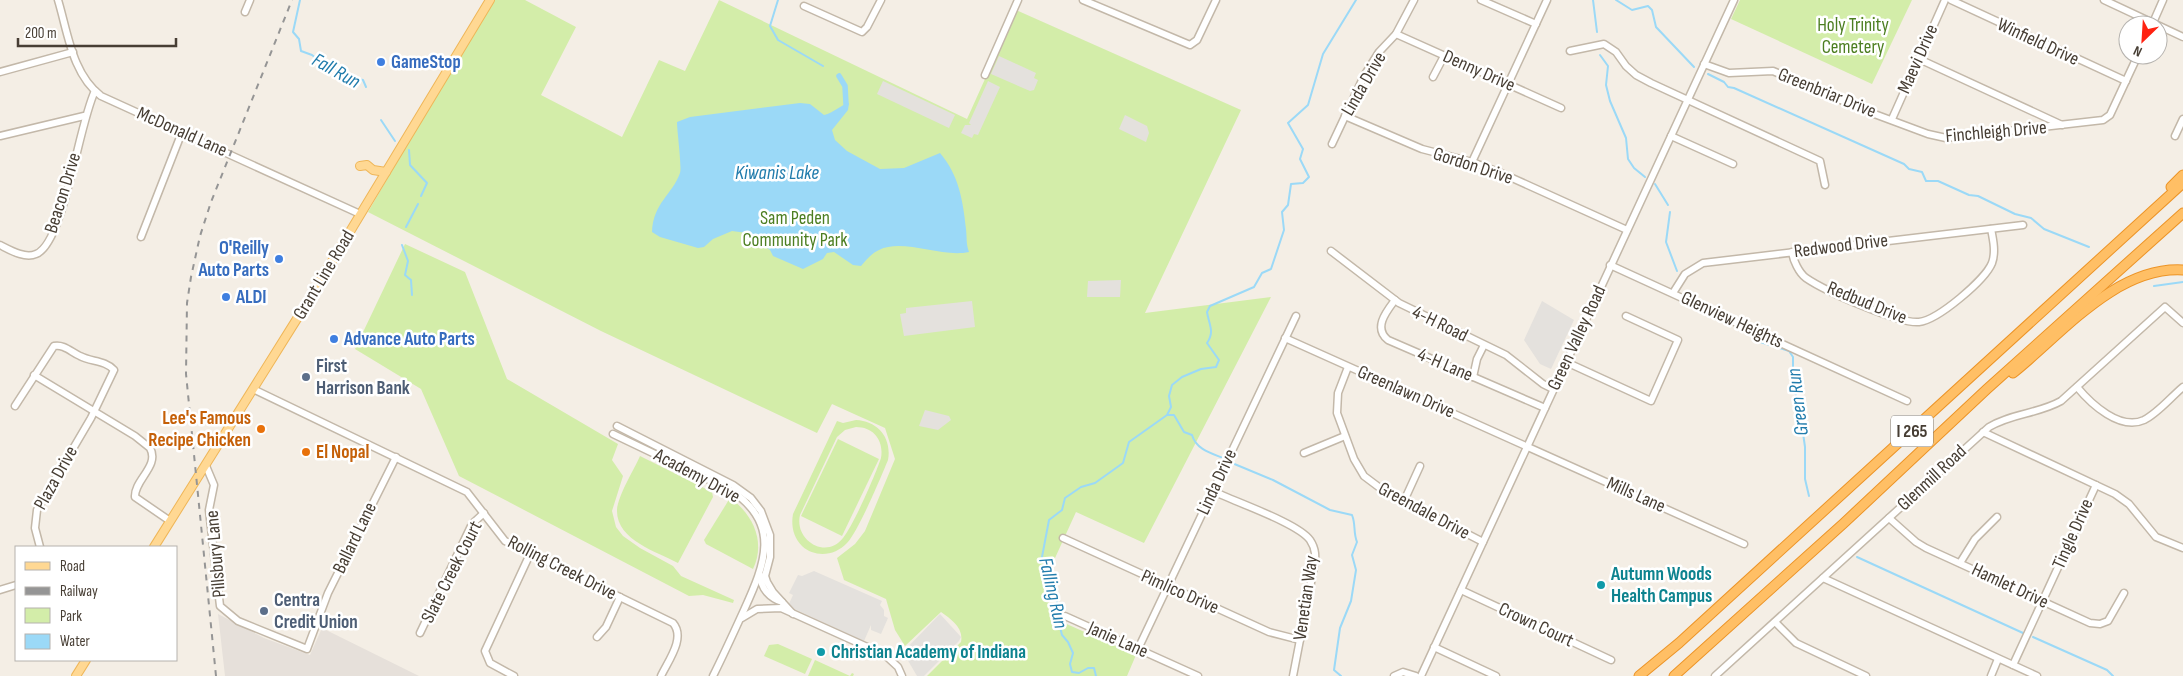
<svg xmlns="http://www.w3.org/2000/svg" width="2183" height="676" font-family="'Sofia Sans Condensed',sans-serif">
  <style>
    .industrial { fill: #e6e0da }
    .green { fill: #d3eda9; fill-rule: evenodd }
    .parking { fill: #e4e1dd }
    .water { fill: #9bd9f7 }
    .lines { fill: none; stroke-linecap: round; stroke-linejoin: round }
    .stream { stroke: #9bd9f7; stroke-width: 2 }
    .canal { stroke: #9bd9f7; stroke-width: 5.5 }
    .minor-casing { stroke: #c3b8a9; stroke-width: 9 }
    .major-casing { stroke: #efb658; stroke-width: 10 }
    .highway-casing { stroke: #ec9427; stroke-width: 11 }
    .minor { stroke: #fff; stroke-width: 6 }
    .major { stroke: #ffd893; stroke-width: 8 }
    .highway { stroke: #ffbf65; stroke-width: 9 }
    .rail { stroke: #959595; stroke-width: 2; stroke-dasharray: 6 6; stroke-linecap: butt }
    .shop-dot { fill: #3f7fe0; stroke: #fff; stroke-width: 2 }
    .service-dot { fill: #5c6f8a; stroke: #fff; stroke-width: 2 }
    .food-dot { fill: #e8710a; stroke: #fff; stroke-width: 2 }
    .culture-dot { fill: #0f9aa8; stroke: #fff; stroke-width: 2 }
    .labels { text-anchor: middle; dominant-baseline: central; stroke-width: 5; stroke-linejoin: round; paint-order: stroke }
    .shield { fill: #fff; stroke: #7e7871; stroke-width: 1 }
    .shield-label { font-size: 18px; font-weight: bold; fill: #473e34 }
    .park-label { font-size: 19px; fill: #4c7e21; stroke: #fff }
    .street-label { font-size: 19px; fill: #473e34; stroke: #fff }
    .shop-label { font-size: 19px; font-weight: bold; fill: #366cbe; stroke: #fff; text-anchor: start }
    .service-label { font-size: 19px; font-weight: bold; fill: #4e5e75; stroke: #fff; text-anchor: start }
    .food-label { font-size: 19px; font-weight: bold; fill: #c56008; stroke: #fff; text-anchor: end }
    .culture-label { font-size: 19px; font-weight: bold; fill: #0d838f; stroke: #fff; text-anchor: start }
    .water-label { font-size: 20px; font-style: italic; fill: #217cac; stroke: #fff }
  </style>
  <rect width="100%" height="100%" fill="#f4eee5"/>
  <polygon class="industrial" points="218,614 264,638 310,655 322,628 419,676 225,676"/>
  <g class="green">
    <path d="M491,0h34l51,27 -35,68 81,42 37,-77 26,11 34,-71 248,119 49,-109 225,100 -96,203 126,-16 -127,246 -68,-31 -31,68 6,37 85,38 -9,21h-200l34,-34c3,-14 -10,-23 -20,-30l-36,34 -10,-16 -9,-31 -42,-19 -7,-22 18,-14 10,-13 30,-72 -10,-31 -53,-24 -15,29 -216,-102 -233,-119z"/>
    <polygon points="1740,0 1912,0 1872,84 1731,19"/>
    <polygon points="405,244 465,272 507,379 618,444 612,460 623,476 612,511 616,527 623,536 640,548 673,566 681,576 734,600 733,603 703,595 689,596 459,476 421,389 355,349"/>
    <path d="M856,420c22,1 36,18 32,40 -7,17 -30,72 -41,83 -12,13 -32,15 -45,3 -9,-9 -11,-21 -9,-32l44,-93 6,2zM856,427c18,0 28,14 25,31 -6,18 -27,66 -38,80 -17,22 -49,2 -43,-23l37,-78 8,-7z"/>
    <polygon points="838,439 879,459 842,536 801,516"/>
    <path d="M640,456l72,36 1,5 -35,66c-21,-11 -62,-23 -61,-53 1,-15 17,-40 23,-54z"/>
    <path d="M730,498c23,16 36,44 23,71l-47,-25 -2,-4z"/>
    <polygon points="778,644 812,659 805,674 764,656 769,645"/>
    <polygon points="815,660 850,676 852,673 854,674 853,676 808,676"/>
  </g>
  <g class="parking">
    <polygon points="999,56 1036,73 1034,78 1038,80 1034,90 1030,91 991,74"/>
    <polygon points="883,81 955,115 949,128 877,94"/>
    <polygon points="988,81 1000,87 978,135 974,134 972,138 961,133 965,125 971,125 969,123"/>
    <polygon points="1125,115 1147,126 1149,133 1146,142 1119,129"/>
    <polygon points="1121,280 1120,297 1087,297 1088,281"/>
    <polygon points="972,301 975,327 904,336 900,314 906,313 906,308"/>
    <polygon points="1542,301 1574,320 1551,369 1540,364 1524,340"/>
    <polygon points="925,410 949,416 951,420 938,430 919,426"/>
    <polygon points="814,571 882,601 880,605 884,610 884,616 888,618 881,634 871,630 871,625 864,641 788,606 793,595 789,593 798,575 802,576"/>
    <polygon points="940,614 961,637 959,641 924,676 917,676 903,652"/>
  </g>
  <path class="water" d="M800,103l10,1 14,11c10,-2 16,-10 25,-12l-1,7 -16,20 3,10 12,11 33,18 24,-1 36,-15c19,22 23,48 26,76 1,9 0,15 3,23 -28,6 -66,-14 -90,-2 -7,3 -13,10 -18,16l-8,-1 -19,-13 -7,1 -4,6 -20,10 -30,-13 -3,-6 -23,-17 -15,-2 -19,8 -9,8 -6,1 -38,-11 -8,-5c1,-29 20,-37 28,-59 2,-6 -3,-42 -3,-51l13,-5z"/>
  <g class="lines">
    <g class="stream">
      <polyline points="300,0 293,32 299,39 301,51 312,55 326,66 333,67 341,75 363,80 366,87"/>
      <polyline points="778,0 770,26 778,40 823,66"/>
      <polyline points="1593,0 1597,32"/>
      <polyline points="1616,0 1632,10 1648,6 1652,10 1656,27 1694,67"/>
      <polyline points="1600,55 1608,66 1606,85 1610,101 1626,138 1628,159 1634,168 1645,177"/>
      <polyline points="1708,74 1724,82 1728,87 1734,88 1904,164 1909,169 1922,172 1926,181 1938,181 1969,195 1978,196 2015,214 2031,218 2044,229 2089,247"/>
      <polyline points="381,120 395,141"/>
      <polyline points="409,150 410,165 427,183 421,196"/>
      <polyline points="1655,184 1668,205"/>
      <polyline points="1670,212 1666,242 1677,271"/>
      <polyline points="406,227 418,204"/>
      <polyline points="402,245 408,261 405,275 411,280 412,295"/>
      <polyline points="2154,286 2183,282"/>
      <polyline points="1755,334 1754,340 1789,351 1793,357 1793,386 1799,405 1805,447 1805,479 1809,496"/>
      <path d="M1168,415h6l10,17 8,3c4,14 18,18 31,23"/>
      <path d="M1232,463l41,17 57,30 22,5c4,10 1,17 5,27l-5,13 4,15 -5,31 -11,27 -6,42 7,6"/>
      <polyline points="1857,557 2023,633"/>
      <polyline points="2033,637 2107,670 2113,676"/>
      <path d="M1096,676l-2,-8h-6l-9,5 -7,-1 -2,-8 3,-11 -5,-11 -6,-7 -5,-20v-20l-15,-38 7,-37 13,-10 3,-12 16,-11 14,-4 28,-20 6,-21 38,-27 4,-8 -2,-11 3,-11 10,-8 19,-8 15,-2 3,-7 -12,-17c8,-12 2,-18 0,-31l3,-6 44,-19 8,-14 9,-4 13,-39 -2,-18 6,-7 3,-21 12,-1 6,-6 -9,-18 3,-10 -15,-26 20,-18 15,-51 33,-54"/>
    </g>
    <polyline class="canal" points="839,76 845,86 846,104"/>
    <defs>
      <g id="minor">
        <path d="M58,0c10,33 14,74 43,96l259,118"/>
        <polyline points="1083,0 1190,45 1197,40 1216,0"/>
        <polyline points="1481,0 1536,24"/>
        <polyline points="1951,0 2126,81"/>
        <polyline points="2104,0 2183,37"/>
        <polyline points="804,6 862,32 867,27 881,0"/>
        <polyline points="245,12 250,0"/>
        <polyline points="2152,25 2163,0"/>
        <polyline points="1396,34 1561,108"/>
        <polyline points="1570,51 1604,44 1616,52 1626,66 1636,75 1651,83 1820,161 1825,185"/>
        <polyline points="1919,59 2062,125"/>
        <polyline points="1704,64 1729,73 1773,71 1869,112 1928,134 1946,138 2103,120 2110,115 2138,55"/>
        <polyline points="0,72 73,52"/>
        <polyline points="985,75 1018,0"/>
        <polyline points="1433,77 1444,56"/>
        <polyline points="1345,116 1422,149 1472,162 1501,173 1627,230"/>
        <polyline points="1892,119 1945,0"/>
        <polyline points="0,136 84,116"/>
        <polyline points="1671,136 1733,164"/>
        <polyline points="2175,136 2183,119"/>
        <polyline points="1332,144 1364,76 1379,52 1396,34 1414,0"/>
        <polyline points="1472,162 1547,0"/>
        <polyline points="141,237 182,132"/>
        <path d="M0,245c10,5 25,14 36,9 28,-10 43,-132 59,-163"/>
        <polyline points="1331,251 1399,303 1506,355 1543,384 1553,389"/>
        <path d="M1792,252c1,8 7,21 14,26 19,13 93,46 113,44 19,-2 66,-42 73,-59 4,-11 1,-24 -1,-34"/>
        <polyline points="1610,265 1907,401"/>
        <polyline points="1673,293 1685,274 1703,263 2023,225"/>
        <path d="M1395,300c-9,12 -22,28 -7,40l157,68"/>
        <polyline points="1285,338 1744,544"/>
        <polyline points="1566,362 1651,401 1678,340 1626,316"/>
        <polyline points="1348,367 1338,393 1337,413 1354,459 1364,476 1384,491 1483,542"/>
        <path d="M34,375l101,61 15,12c10,18 -16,32 -15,49l35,24"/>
        <polyline points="1473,377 1477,359 1484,345"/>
        <path d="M2077,387c14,17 43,44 67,33 14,-7 27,-23 39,-33"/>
        <path d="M253,389l214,103 38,49 168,82c13,15 -5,38 -12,53"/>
        <path d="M15,406l39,-60c10,-2 17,6 26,10 11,6 25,4 34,14l-23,48 -54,92 -2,18 5,19"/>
        <polyline points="617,426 733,485 751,498 761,511 770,535 770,557 765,576 767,582 773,592 793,614"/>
        <polyline points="1983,432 2115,494 2129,504 2156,537 2183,548"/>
        <path d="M613,434l117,56c52,33 35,74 14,120 -10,22 -20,44 -31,66"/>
        <polyline points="1304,453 1345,436"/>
        <polyline points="206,466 214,485 209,510 220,606 238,621 307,649 328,593 396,457"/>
        <path d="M1213,491c22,11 85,32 97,49 6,9 6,17 4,27l-21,109"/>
        <polyline points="1404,501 1420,466"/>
        <polyline points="1889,518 1916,542 1926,548 2090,623 2100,624 2108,621 2124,593"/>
        <polyline points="1063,538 1269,632 1300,640"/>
        <polyline points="1960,563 1975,539 1997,517"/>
        <path d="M760,575c1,14 10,23 22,27"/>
        <polyline points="1823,578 2037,676"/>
        <polyline points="0,590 16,585"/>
        <polyline points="1461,590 1611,660"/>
        <polyline points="1065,616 1198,676"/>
        <polyline points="742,618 757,609 781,608 885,655 898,667 902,676"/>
        <polyline points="1775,622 1796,643 1866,676"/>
        <polyline points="420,633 472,524 484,513"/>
        <polyline points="597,637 606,627 620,597"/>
        <polyline points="1434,647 1496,676"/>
        <polyline points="1138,649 1296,316"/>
        <polyline points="2013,665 2096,485"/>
        <polyline points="514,676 490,663 485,651 530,554"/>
        <polyline points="1394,676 1403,672 1416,676"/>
        <polyline points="1421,676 1734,0"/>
        <path d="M1715,676l274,-249c23,-14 49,-13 72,-26l104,-94 18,16"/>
        <polyline points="1991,676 1998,659"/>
      </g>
      <g id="major">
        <polyline points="360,166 367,165 373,170 386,172"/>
        <polyline points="154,547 305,306 490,0"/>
        <polyline points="76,676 86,660"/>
      </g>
      <g id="highway">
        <polyline points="2171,187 2183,175"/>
        <path d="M2013,373c48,-38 103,-107 170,-103"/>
        <polyline points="1639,676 1679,643 2183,183"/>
        <polyline points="1674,676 1844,523 1987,389 2183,213"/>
      </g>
    </defs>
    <use href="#minor" class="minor-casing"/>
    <use href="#major" class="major-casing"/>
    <use href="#highway" class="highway-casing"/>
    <use href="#minor" class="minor"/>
    <use href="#major" class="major"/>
    <use href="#highway" class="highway"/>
    <polyline class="rail" points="216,676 186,374 187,303 191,277 200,236 211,202 292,0"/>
  </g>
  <g class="shop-dot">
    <circle cx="381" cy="62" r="5"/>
    <circle cx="279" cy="259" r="5"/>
    <circle cx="226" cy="297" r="5"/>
    <circle cx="334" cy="339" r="5"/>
  </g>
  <g class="service-dot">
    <circle cx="306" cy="377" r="5"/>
    <circle cx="264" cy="611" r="5"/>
  </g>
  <g class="food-dot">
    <circle cx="261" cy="429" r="5"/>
    <circle cx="306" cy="452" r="5"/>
  </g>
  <g class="culture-dot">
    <circle cx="1601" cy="585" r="5"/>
    <circle cx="821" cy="652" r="5"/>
  </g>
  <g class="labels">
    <rect class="shield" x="1891" y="415.5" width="42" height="31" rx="4"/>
    <g class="shield-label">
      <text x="1912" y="431">I 265</text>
    </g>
    <g class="park-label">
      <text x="1853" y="25">Holy Trinity<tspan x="1853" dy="22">Cemetery</tspan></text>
      <text x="795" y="218">Sam Peden<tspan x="795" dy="22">Community Park</tspan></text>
    </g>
    <g class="street-label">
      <text transform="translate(2038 42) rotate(25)">Winfield Drive</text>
      <text transform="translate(1918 59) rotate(-66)">Maevi Drive</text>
      <text transform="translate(1479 71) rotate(24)">Denny Drive</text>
      <text transform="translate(1364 84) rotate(-60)">Linda Drive</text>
      <text transform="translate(1827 93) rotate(22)">Greenbriar Drive</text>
      <text transform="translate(182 132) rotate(24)">McDonald Lane</text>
      <text transform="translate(1996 132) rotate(-5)">Finchleigh Drive</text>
      <text transform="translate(1473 166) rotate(18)">Gordon Drive</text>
      <text transform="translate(63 193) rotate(-73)">Beacon Drive</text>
      <text transform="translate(1841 246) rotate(-7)">Redwood Drive</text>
      <text transform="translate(324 275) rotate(-59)">Grant Line Road</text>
      <text transform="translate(1867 303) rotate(22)">Redbud Drive</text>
      <text transform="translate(1732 320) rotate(25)">Glenview Heights</text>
      <text transform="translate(1440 324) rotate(26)">4-H Road</text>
      <text transform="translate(1577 338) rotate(-65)">Green Valley Road</text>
      <text transform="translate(1445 365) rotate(23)">4-H Lane</text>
      <text transform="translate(1406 392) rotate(24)">Greenlawn Drive</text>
      <text transform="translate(697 476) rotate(28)">Academy Drive</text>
      <text transform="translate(56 478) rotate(-61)">Plaza Drive</text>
      <text transform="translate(1932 478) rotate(-43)">Glenmill Road</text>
      <text transform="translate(1217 482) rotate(-65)">Linda Drive</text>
      <text transform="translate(1636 495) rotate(24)">Mills Lane</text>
      <text transform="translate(1424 511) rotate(28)">Greendale Drive</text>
      <text transform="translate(2073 534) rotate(-66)">Tingle Drive</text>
      <text transform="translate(355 538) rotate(-64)">Ballard Lane</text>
      <text transform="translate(216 554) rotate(-95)">Pillsbury Lane</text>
      <text transform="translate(562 568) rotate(27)">Rolling Creek Drive</text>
      <text transform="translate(452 572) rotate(-63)">Slate Creek Court</text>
      <text transform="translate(2010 586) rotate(25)">Hamlet Drive</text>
      <text transform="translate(1180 592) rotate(24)">Pimlico Drive</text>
      <text transform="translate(1306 598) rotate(-82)">Venetian Way</text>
      <text transform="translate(1536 625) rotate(25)">Crown Court</text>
      <text transform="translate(1118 640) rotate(24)">Janie Lane</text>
    </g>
    <g class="shop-label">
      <text x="391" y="62">GameStop</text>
      <text x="269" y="248" text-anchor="end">O'Reilly<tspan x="269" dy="22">Auto Parts</tspan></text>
      <text x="236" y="297">ALDI</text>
      <text x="344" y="339">Advance Auto Parts</text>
    </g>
    <g class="service-label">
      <text x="316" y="366">First<tspan x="316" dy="22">Harrison Bank</tspan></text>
      <text x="274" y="600">Centra<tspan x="274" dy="22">Credit Union</tspan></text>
    </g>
    <g class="food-label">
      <text x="251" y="418">Lee's Famous<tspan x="251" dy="22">Recipe Chicken</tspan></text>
      <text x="316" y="452" text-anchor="start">El Nopal</text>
    </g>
    <g class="culture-label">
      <text x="1611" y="574">Autumn Woods<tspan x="1611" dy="22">Health Campus</tspan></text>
      <text x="831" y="652">Christian Academy of Indiana</text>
    </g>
    <g class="water-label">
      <text transform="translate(336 71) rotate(29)">Fall Run</text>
      <text x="777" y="173">Kiwanis Lake</text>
      <text transform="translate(1798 402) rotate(-97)">Green Run</text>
      <text transform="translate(1053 593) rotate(77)">Falling Run</text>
    </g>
  </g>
  <rect x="15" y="546" width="162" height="115" fill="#ffffff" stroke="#b5b2ae"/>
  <rect x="25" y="562" width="25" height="8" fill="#ffd893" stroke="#b5b2ae"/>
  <text x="60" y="571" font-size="15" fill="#473e34">Road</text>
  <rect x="25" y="587" width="25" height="8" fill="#959595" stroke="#b5b2ae"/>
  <text x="60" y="596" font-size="15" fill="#473e34">Railway</text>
  <rect x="25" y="608" width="25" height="15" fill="#d3eda9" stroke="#b5b2ae"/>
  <text x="60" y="621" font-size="15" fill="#473e34">Park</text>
  <rect x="25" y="634" width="25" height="15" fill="#9bd9f7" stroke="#b5b2ae"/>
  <text x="60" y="646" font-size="15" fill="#473e34">Water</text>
  <g transform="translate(2143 40) rotate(205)"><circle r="24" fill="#ffffff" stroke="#b5b2ae"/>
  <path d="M0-4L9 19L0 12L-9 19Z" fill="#ff2211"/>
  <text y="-8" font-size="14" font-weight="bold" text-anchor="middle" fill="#473e34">N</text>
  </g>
  <path d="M18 38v8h158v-8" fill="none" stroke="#473e34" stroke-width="2.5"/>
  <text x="25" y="38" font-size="15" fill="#473e34" stroke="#ffffff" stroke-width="4" paint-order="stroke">200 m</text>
</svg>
